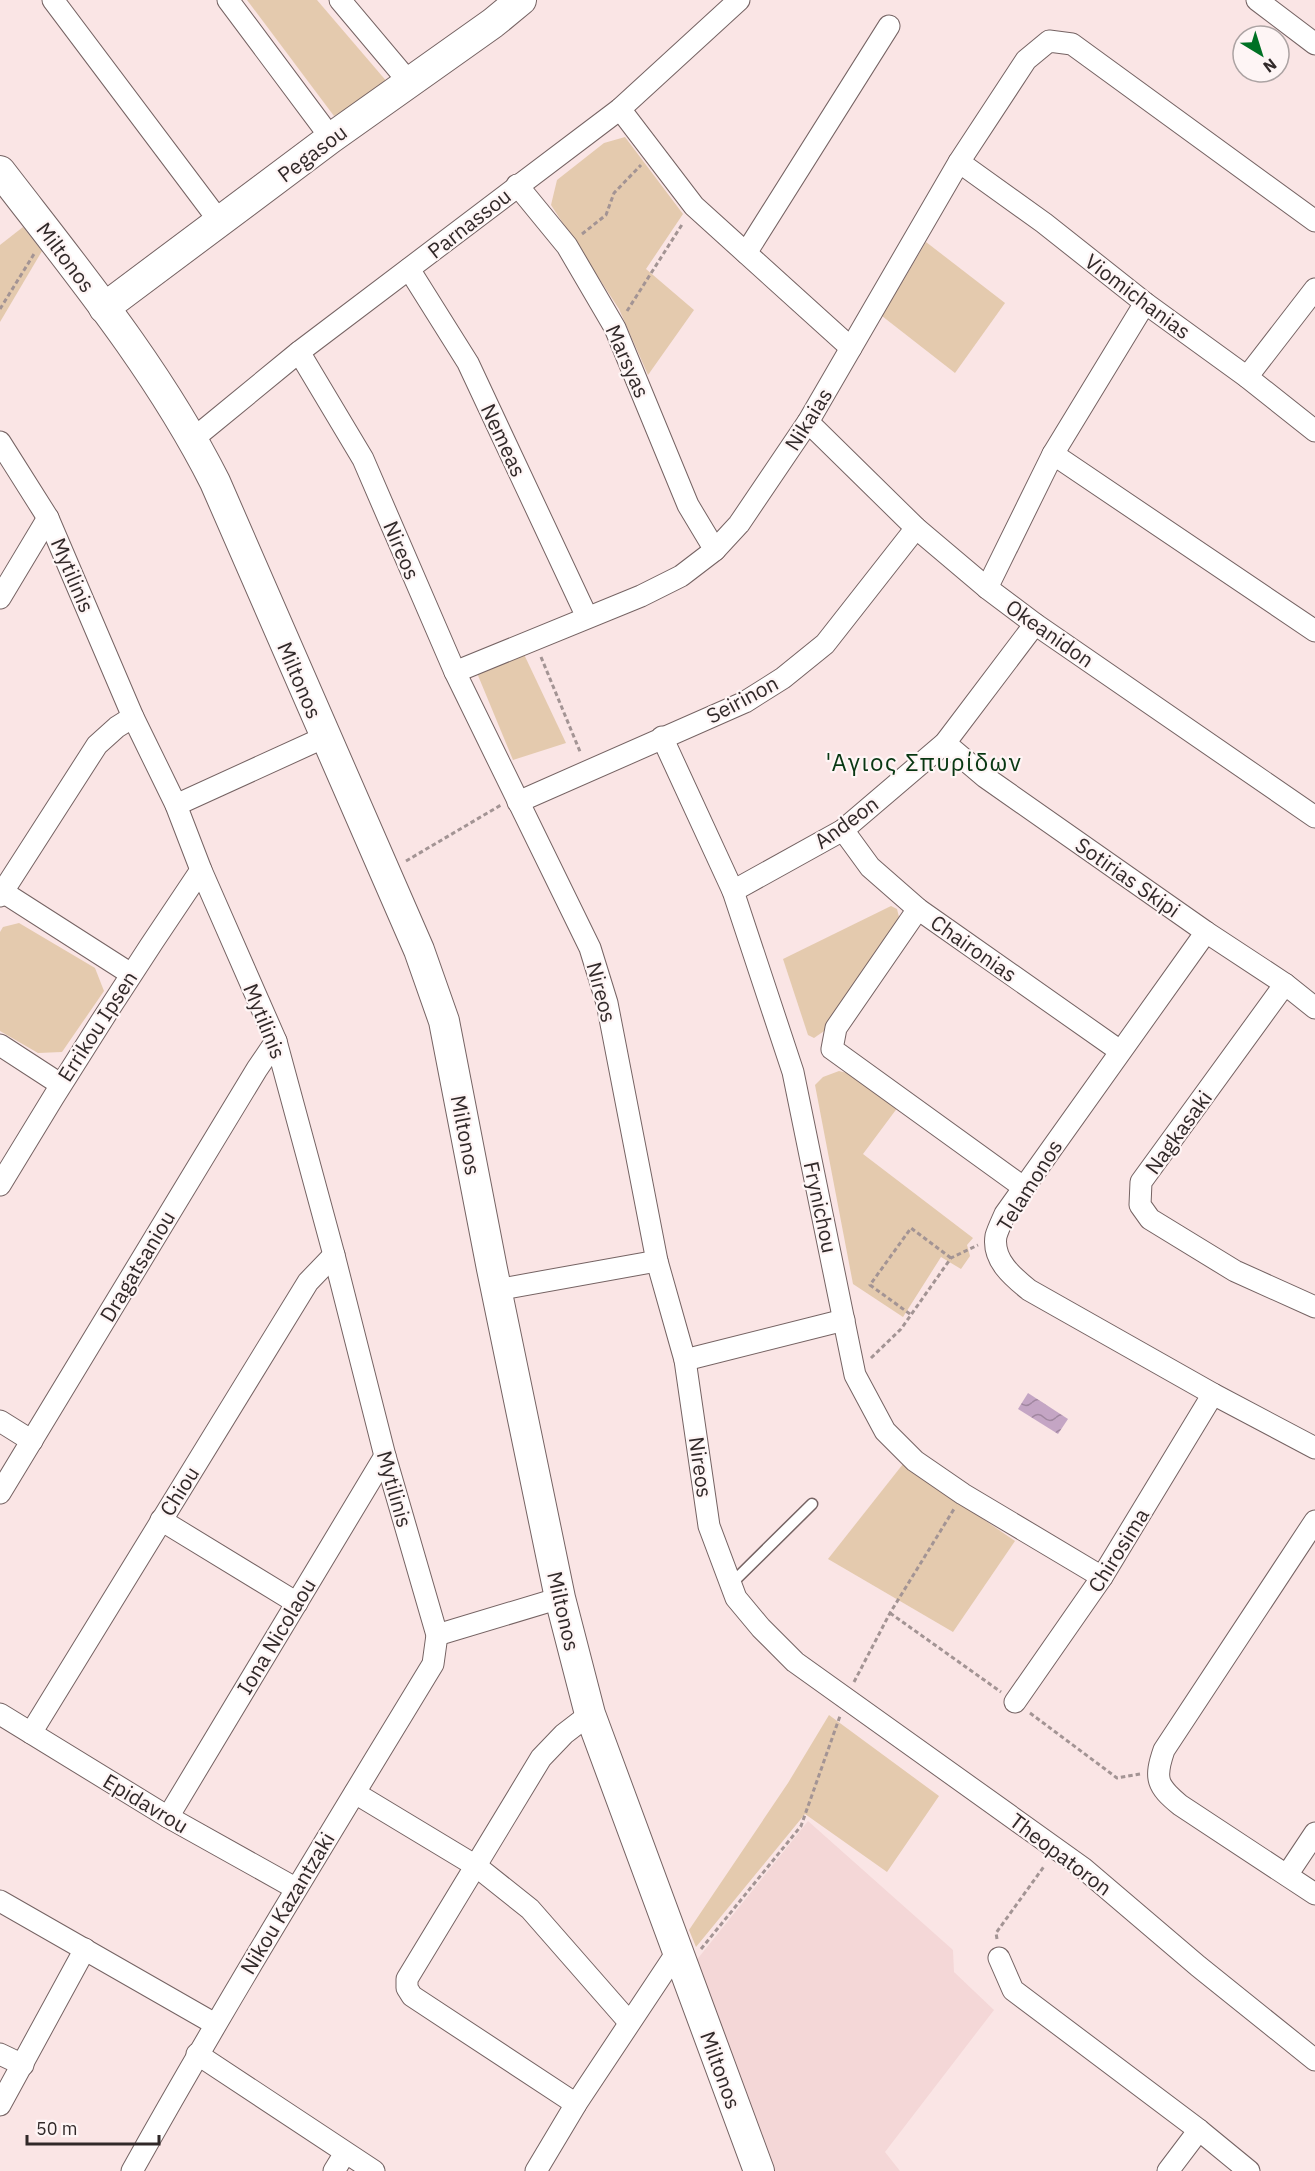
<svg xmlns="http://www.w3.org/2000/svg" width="1315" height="2171" font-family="'IBM Plex Sans',sans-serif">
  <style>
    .built { fill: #f4d7d7 }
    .park { fill: #e4caae }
    .water { fill: url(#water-waves) }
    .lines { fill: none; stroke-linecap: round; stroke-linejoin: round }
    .lane-casing { stroke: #756363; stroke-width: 13 }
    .street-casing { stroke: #756363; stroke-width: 23 }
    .secondary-casing { stroke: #756363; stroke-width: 32 }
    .path { stroke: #a39494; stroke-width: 3; stroke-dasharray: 4.5 3; stroke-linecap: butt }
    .lane { stroke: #fff; stroke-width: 10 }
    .street { stroke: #fff; stroke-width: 21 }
    .secondary { stroke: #fff; stroke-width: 30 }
    .labels { text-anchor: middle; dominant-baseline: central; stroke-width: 4.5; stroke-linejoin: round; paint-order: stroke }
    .street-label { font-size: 21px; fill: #312929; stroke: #fef5f5 }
    .quarter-label { font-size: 24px; letter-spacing: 1.5px; fill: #083712; stroke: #fef5f5 }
  </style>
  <defs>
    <pattern id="water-waves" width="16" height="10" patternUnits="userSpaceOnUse" patternTransform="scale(1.5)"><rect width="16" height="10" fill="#c4a5c4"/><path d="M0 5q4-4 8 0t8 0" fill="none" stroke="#a0869f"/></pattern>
  </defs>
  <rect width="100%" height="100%" fill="#fae5e5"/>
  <polygon class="built" points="808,1821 953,1950 954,1972 994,2010 885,2152 900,2171 772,2171 691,1967"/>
  <g class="park">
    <polygon points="247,0 317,0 388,83 334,116"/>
    <polygon points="625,137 683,214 646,269 694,310 648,375 619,309 551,205 557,180 604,143"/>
    <polygon points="23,227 42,251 0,322 0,245"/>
    <polygon points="926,242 1005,303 955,373 882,316"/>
    <polygon points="521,648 566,743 513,760 477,673"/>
    <polygon points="891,906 897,909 899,917 827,1029 814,1038 808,1035 783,959"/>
    <polygon points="19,923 95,968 104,991 62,1052 38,1053 0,1031 0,932 3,927"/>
    <polygon points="839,1071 851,1074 898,1107 863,1154 973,1238 967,1245 970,1256 961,1269 941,1257 903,1317 853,1284 815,1085 823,1077"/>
    <polygon points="903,1464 1015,1541 953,1632 828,1559"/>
    <polygon points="829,1715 939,1796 887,1872 805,1814 696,1947 689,1930 788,1783"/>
  </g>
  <polygon class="water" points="1028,1393 1068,1419 1058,1434 1018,1409"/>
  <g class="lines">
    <defs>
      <polyline id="lane" points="731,1584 812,1504"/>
      <g id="street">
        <polyline points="53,0 220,222"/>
        <polyline points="228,0 331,138"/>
        <polyline points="340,0 409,82"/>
        <polyline points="1257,0 1315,44"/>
        <polyline points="620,109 694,206 851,348"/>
        <polyline points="959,162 1044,223 1145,303 1247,377 1315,431"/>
        <polyline points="517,185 567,246 615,328 688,505 715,550"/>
        <polyline points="746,253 889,26"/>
        <polyline points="409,269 468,363 587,617"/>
        <polyline points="299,352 363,459 455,672 590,948 607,1003 657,1261 685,1360 709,1526 736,1598 761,1628 795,1662 1083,1868 1198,1966 1315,2060"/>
        <polyline points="1247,377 1315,289"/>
        <polyline points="808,422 916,528 987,588 1035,624 1315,817"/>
        <polyline points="193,439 299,352 620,109 739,0"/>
        <path d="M0,442l48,76 85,199 43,88 25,65 75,171 58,214 51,201 52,179 -4,29c-102,168 -205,335 -301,507"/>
        <polyline points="1053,454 1315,631"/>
        <polyline points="987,588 1053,454 1145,303"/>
        <polyline points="0,598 48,518"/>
        <polyline points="455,672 641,596 681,576 715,550 739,524 808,422 959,162 1026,60 1049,41 1072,44 1315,221"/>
        <polyline points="662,737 733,891 793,1072 855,1375 885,1431 915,1461 963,1494 1102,1577"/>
        <polyline points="945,743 985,777 1206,932 1285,984 1315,1008"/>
        <polyline points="518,802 745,702 783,678 825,644 916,528"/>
        <polyline points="176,805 325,737"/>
        <polyline points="843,830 870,867 918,909 1120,1051"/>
        <polyline points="733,891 843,830 945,743 1035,624"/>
        <polyline points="3,892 131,974"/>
        <polyline points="0,896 97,745 117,727 133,717"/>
        <polyline points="918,909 836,1028 832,1049 1023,1187"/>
        <path d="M1206,932l-201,282c-3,7 -7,15 -9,22 -4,24 17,41 33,54l184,104 102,54"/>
        <polyline points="1285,984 1141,1182 1140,1205 1150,1219 1235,1271 1315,1307"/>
        <polyline points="0,1045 60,1084"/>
        <path d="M0,1185c64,-107 131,-212 201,-315"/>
        <polyline points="496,1290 657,1261"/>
        <polyline points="685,1360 844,1320"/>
        <polyline points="0,1421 32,1441"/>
        <polyline points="0,1493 257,1069 276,1041"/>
        <polyline points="161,1520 297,1603"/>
        <path d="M1315,1521l-151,229c-10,29 -7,36 16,55l135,89"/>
        <polyline points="437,1635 560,1598"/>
        <polyline points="1015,1702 1102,1577 1213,1394"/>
        <polyline points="0,1714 168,1817 295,1888"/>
        <polyline points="31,1733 308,1282 334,1255"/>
        <polyline points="355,1793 476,1866 530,1909 629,2022"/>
        <polyline points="168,1817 385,1456"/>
        <polyline points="1287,1875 1315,1833"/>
        <polyline points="0,1901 215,2024"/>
        <polyline points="999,1958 1013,1990 1199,2130 1249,2171"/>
        <polyline points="0,2054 23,2065"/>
        <polyline points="197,2054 374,2171"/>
        <polyline points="576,2104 412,1996 407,1988 407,1979 541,1758 564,1734 590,1714"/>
        <polyline points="0,2105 85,1949"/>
        <polyline points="334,2171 345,2153"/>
        <polyline points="536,2171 576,2104 677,1952"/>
        <polyline points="1168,2171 1199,2130"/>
      </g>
      <g id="secondary">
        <path d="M0,171c77,100 158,198 215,311l204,468 25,71 48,248 68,329 30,116 169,457"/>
        <polyline points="104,308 331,138 493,23 521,0"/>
      </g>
    </defs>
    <use href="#lane" class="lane-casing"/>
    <use href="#street" class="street-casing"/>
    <use href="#secondary" class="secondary-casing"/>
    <g class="path">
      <polyline points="582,234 606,215 614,193 641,165"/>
      <polyline points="0,309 34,254"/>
      <polyline points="627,311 683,223"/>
      <polyline points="541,657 581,754"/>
      <polyline points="406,861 501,805"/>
      <polyline points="910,1314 870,1285 911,1228 951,1258"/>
      <polyline points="871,1358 901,1329 951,1258 978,1245"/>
      <polyline points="890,1613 1001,1692"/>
      <polyline points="854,1682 890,1613 954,1509"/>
      <polyline points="1030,1713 1117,1778 1140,1774"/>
      <polyline points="997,1939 996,1933 1045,1865"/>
      <polyline points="701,1949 801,1826 840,1716"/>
    </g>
    <use href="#lane" class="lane"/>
    <use href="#street" class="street"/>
    <use href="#secondary" class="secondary"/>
  </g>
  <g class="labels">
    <g class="street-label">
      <text transform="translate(312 153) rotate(-37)">Pegasou</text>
      <text transform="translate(469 223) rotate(-38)">Parnassou</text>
      <text transform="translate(66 257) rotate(53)">Miltonos</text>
      <text transform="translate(1138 296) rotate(37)">Viomichanias</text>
      <text transform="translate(628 361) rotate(66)">Marsyas</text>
      <text transform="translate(808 419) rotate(-58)">Nikaias</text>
      <text transform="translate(504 440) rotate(65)">Nemeas</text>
      <text transform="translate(402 550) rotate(67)">Nireos</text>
      <text transform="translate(73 575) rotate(67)">Mytilinis</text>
      <text transform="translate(1050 633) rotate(35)">Okeanidon</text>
      <text transform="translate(300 680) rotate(67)">Miltonos</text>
      <text transform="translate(742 699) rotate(-28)">Seirinon</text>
      <text transform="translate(846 822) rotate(-36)">Andeon</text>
      <text transform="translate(1128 877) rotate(35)">Sotirias Skipi</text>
      <text transform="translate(974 948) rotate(35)">Chaironias</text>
      <text transform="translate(602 992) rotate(75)">Nireos</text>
      <text transform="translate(265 1021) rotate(68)">Mytilinis</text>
      <text transform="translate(97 1026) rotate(-57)">Errikou Ipsen</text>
      <text transform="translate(1178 1132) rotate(-54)">Nagkasaki</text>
      <text transform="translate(466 1135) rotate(79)">Miltonos</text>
      <text transform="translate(1029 1185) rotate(-58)">Telamonos</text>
      <text transform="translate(821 1207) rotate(78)">Frynichou</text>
      <text transform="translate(137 1266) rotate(-59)">Dragatsaniou</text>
      <text transform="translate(701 1467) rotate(82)">Nireos</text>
      <text transform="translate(395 1489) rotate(74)">Mytilinis</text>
      <text transform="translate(179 1491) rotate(-58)">Chiou</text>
      <text transform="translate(1118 1550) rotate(-58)">Chirosima</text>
      <text transform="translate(564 1611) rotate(77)">Miltonos</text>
      <text transform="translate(276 1636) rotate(-59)">Iona Nicolaou</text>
      <text transform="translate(146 1803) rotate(31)">Epidavrou</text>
      <text transform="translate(1061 1854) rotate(37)">Theopatoron</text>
      <text transform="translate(287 1903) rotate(-59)">Nikou Kazantzaki</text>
      <text transform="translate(721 2070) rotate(70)">Miltonos</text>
    </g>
    <g class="quarter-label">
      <text x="924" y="762">'Αγιος Σπυρίδων</text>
    </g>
  </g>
  <g transform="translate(1261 54) rotate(142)"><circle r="28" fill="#fef5f5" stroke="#aca3a3" stroke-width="1.5"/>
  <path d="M0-4.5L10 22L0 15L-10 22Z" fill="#007124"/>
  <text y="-9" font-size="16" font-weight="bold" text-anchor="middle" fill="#312929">N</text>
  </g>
  <path d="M27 2135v9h132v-9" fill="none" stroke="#312929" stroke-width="3"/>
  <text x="36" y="2135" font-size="18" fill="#312929" stroke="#fef5f5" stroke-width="4.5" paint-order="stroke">50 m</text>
</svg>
